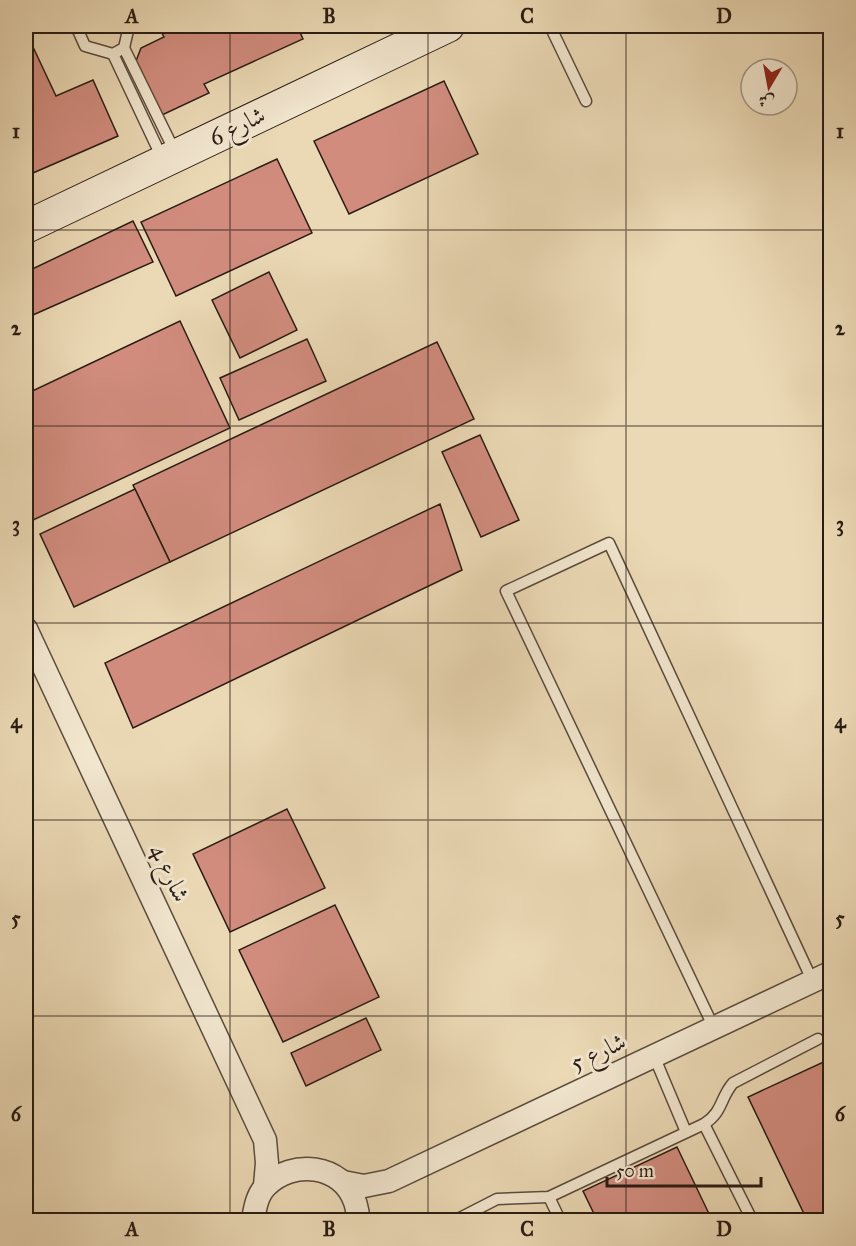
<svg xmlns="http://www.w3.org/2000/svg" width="856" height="1246" font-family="'IM FELL Great Primer',Amiri,serif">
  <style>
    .building { fill: #d18c7e; stroke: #2a1c14; stroke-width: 1.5 }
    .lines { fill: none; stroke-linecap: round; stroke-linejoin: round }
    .lane-casing { stroke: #5a4b3c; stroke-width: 13 }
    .street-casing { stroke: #5a4b3c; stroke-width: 25 }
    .secondary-casing { stroke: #2a1c14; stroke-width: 34 }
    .lane { stroke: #f2e6cf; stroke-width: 10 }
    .street { stroke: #f2e6cf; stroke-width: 22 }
    .secondary { stroke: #f2e6cf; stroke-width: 32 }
    .grid { fill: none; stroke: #2a1c14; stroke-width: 1.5; stroke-opacity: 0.55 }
    .labels { text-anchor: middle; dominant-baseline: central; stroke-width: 6; stroke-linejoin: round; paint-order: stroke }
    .street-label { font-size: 24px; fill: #2a1c14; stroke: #f2e6cf }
    .neatline { fill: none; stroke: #2a1c14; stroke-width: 2 }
    .grid-label { font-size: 20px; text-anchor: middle; font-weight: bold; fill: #2a1c14 }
  </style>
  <rect width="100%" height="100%" fill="#ebd9b5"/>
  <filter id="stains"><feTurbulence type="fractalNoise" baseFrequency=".00333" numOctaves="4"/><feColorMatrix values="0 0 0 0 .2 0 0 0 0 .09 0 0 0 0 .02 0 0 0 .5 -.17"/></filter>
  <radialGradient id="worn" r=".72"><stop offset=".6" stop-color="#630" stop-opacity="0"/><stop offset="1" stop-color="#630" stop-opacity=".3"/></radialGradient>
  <g class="building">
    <polygon points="158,26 297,26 303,39 204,84 209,93 162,115 136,61 141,48 164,37"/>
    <polygon points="26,32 56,96 93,80 118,136 26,176"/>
    <polygon points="444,81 478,154 349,214 314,141"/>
    <polygon points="277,159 312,233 176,296 141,222"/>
    <polygon points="133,221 153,262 26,318 26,272"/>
    <polygon points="269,272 297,330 240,358 212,300"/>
    <polygon points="180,321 230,428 31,521 26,510 26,394"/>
    <polygon points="307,339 326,381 239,420 220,378"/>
    <polygon points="437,342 474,419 170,562 133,485"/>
    <polygon points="480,435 519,520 481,537 442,452"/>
    <polygon points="135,489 170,562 74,607 40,534"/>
    <polygon points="440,504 462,570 133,728 105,663"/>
    <polygon points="287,809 325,888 230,932 193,854"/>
    <polygon points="335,905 379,997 283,1042 239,950"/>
    <polygon points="366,1018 381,1050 306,1086 291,1053"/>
    <polygon points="830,1059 830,1220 807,1220 748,1097"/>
    <polygon points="677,1147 712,1220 597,1220 583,1191"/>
  </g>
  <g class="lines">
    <defs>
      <g id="lane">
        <polyline points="76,26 85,46 113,54 124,48 129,26"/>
        <polyline points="550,26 586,101"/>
        <polyline points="124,48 175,152"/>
        <polyline points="113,54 163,160"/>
        <polyline points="714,1028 506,591 609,543 813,982"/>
        <polyline points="654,1056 686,1132"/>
        <polyline points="704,1124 752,1220"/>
        <polyline points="549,1197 560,1220"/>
        <path d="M456,1220l41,-21 52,-2 155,-73c19,-12 16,-26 29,-41l85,-44"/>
      </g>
      <g id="street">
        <polyline points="26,629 265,1140 267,1163 265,1186"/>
        <polyline points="343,1182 364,1186 389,1181 830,973"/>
        <path d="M253,1220c2,-12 4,-25 13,-34 26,-27 76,-22 89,16 2,6 3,13 4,18"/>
      </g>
      <polyline id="secondary" points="26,227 448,26"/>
    </defs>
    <use href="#lane" class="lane-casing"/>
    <use href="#street" class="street-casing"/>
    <use href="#secondary" class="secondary-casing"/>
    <use href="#lane" class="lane"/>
    <use href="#street" class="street"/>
    <use href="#secondary" class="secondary"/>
  </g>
  <path class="grid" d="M230,26v1194M428,26v1194M626,26v1194M26,230h804M26,426h804M26,623h804M26,820h804M26,1016h804"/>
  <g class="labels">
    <g class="street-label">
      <text transform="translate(237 126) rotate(-26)">شارع 6</text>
      <text transform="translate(170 873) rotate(65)">شارع 4</text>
      <text transform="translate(598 1052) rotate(-25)">شارع 5</text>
    </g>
  </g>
  <rect width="856" height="1246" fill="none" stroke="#ebd9b5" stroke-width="66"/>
  <g transform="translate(769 87) rotate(190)"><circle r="28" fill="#f2e6cf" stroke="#a29584" stroke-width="1.5"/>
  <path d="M0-4.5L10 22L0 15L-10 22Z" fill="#8f2418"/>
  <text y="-9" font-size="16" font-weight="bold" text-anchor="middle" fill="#2a1c14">ش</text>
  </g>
  <path d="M607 1177v9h154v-9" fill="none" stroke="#2a1c14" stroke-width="3"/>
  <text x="616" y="1177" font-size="18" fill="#2a1c14" stroke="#f2e6cf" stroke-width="4.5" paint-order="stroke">50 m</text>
  <rect x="33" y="33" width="790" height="1180" class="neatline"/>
  <g class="grid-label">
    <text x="132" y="23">A</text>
    <text x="329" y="23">B</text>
    <text x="527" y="23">C</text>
    <text x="724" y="23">D</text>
    <text x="16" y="138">1</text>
    <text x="840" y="138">1</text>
    <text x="16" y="335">2</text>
    <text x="840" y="335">2</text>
    <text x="16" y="531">3</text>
    <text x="840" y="531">3</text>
    <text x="16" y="728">4</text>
    <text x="840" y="728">4</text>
    <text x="16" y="925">5</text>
    <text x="840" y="925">5</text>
    <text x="16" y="1121">6</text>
    <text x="840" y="1121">6</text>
    <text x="132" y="1236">A</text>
    <text x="329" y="1236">B</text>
    <text x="527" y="1236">C</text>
    <text x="724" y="1236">D</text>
  </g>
  <rect width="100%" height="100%" filter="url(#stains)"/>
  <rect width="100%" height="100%" fill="url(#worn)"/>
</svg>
